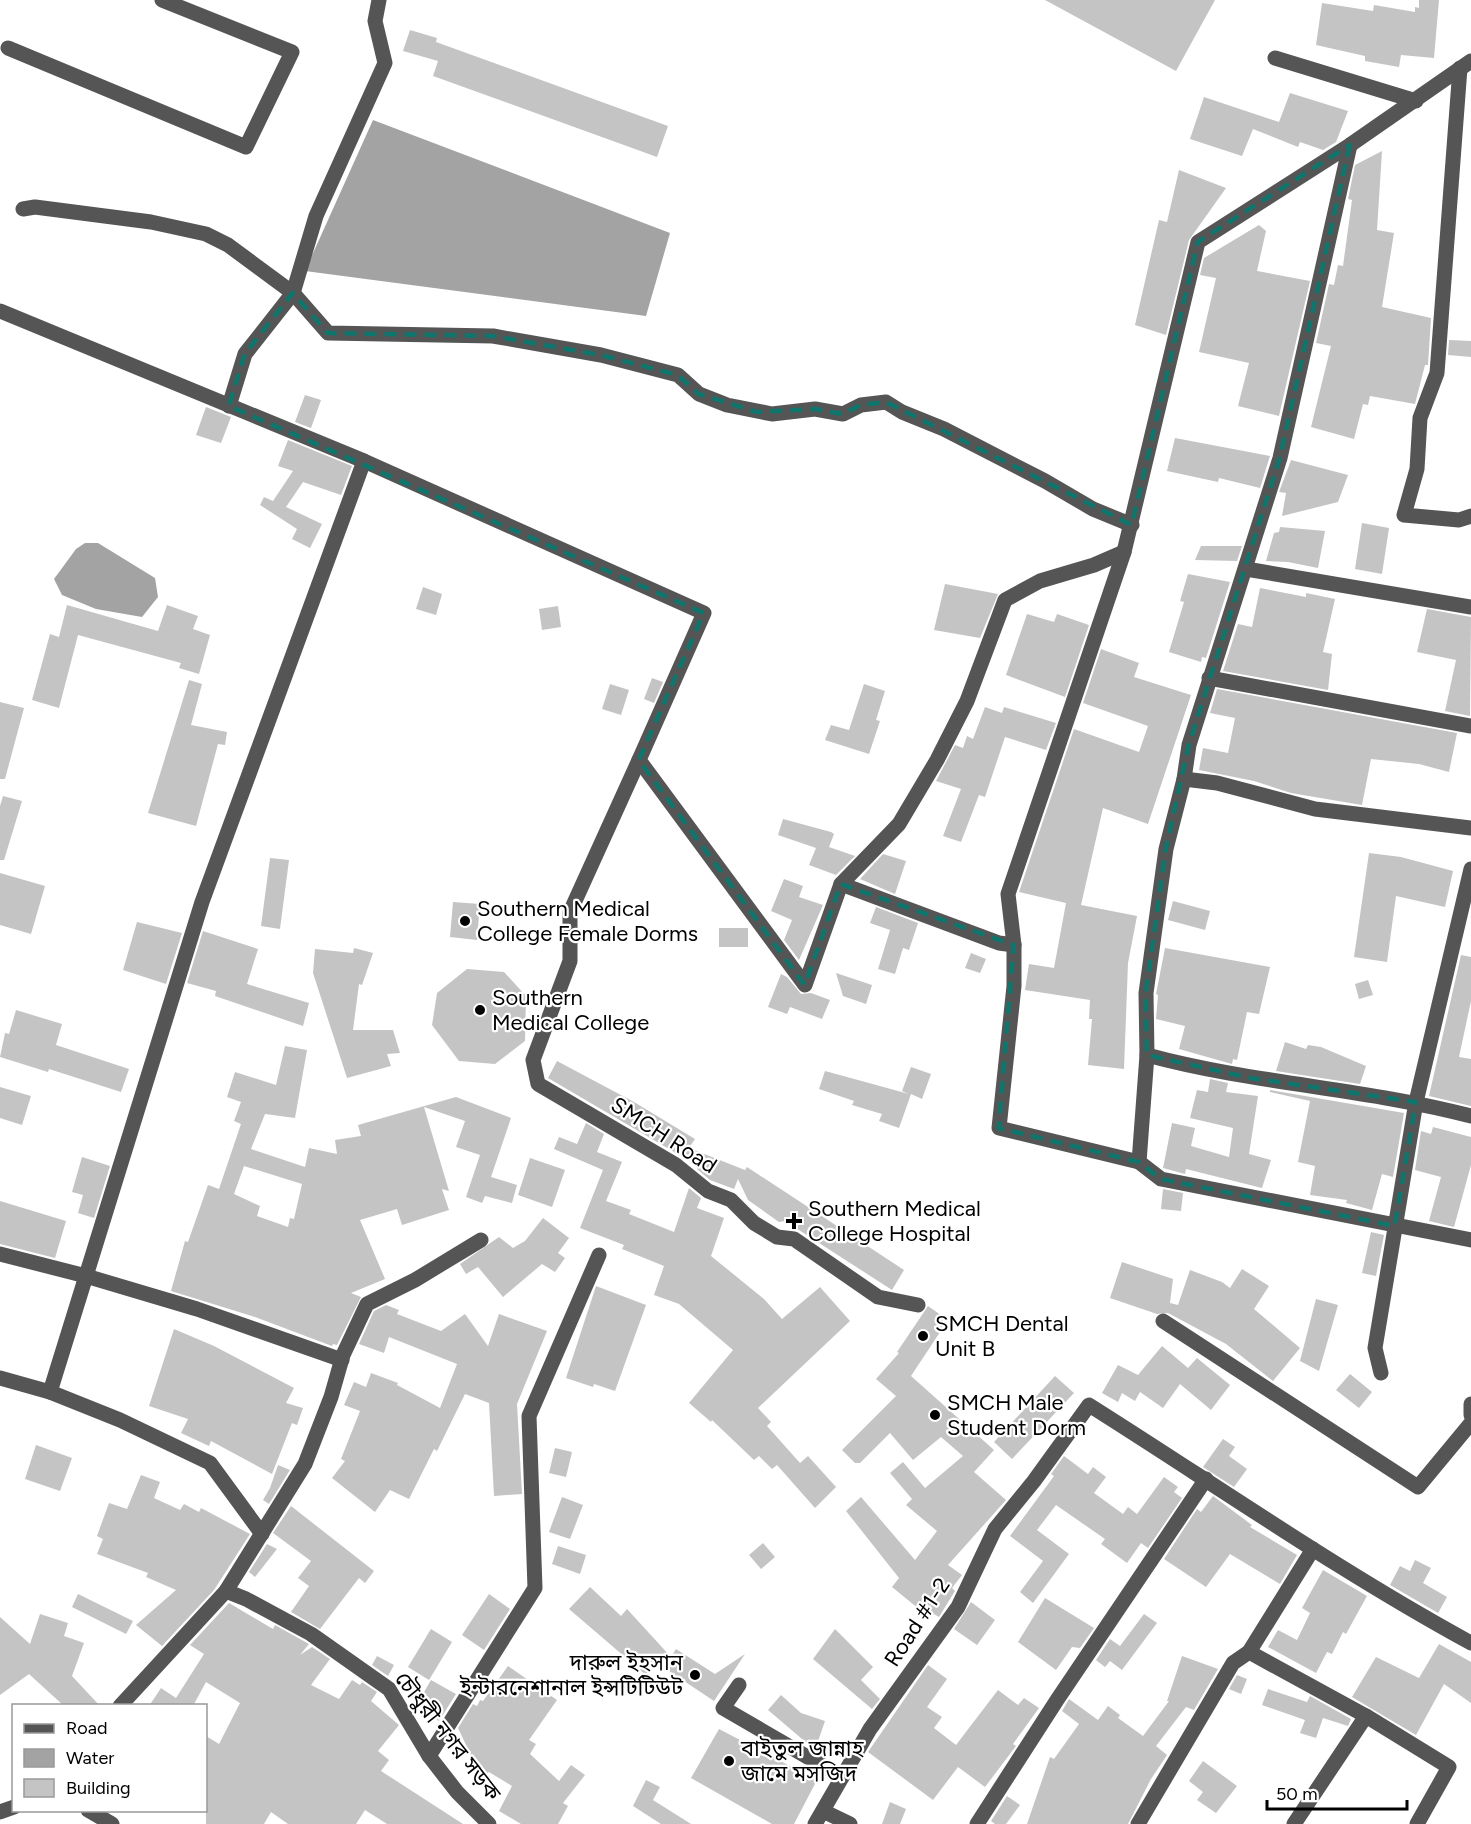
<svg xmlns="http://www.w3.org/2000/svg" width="1471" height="1824" font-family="Figtree,'Noto Sans Bengali',sans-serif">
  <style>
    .water { fill: #a3a3a3 }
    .building { fill: #c4c4c4; fill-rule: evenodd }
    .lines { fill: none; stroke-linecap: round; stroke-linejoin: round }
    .minor { stroke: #555; stroke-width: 15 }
    .marked { fill: none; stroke: #0f766e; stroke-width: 4.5; stroke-dasharray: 12 8; stroke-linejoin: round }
    .poi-dot { fill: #000; stroke: #fff; stroke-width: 2 }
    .labels { text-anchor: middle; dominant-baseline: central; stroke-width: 4.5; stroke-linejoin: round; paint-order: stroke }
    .poi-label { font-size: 22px; fill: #000; stroke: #fff; text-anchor: start }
    .street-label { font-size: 22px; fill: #000; stroke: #fff }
  </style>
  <rect width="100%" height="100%" fill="#fff"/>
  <g class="water">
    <polygon points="373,120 670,233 646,316 305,271"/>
    <polygon points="85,543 98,543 155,578 158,597 142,617 96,609 62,595 54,579 76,549"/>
  </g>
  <g class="building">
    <polygon points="1045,0 1215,0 1176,71"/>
    <polygon points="1419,0 1439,0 1434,58 1401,55 1399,67 1365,61 1365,56 1316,45 1322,3 1373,11 1374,5 1415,12 1415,7 1419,8"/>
    <polygon points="410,30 437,38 436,42 668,126 657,157 433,76 438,61 403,51"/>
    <polygon points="1290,93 1348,111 1336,142 1323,150 1300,142 1298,147 1253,129 1242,156 1190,139 1204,97 1279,122"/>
    <polygon points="1382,151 1377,230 1394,233 1382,307 1431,318 1428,365 1425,365 1415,404 1370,396 1368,405 1363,404 1354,439 1311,427 1331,346 1316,343 1329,284 1334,285 1338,265 1343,266 1352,200 1348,199 1355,165"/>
    <polygon points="1179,170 1226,188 1189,240 1166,335 1135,325 1159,220 1167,222"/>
    <polygon points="1259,225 1266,231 1257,271 1310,281 1279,416 1238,406 1249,363 1199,352 1216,278 1200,275 1204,258"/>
    <polygon points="1449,340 1471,341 1471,357 1448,355"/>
    <polygon points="305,395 321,400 311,428 295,422"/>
    <polygon points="206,407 231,417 221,443 196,435"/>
    <polygon points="1175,438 1270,456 1260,488 1219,478 1218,482 1167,471"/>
    <polygon points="288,440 352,466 341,495 303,482 286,507 322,524 310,548 292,539 297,529 260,505 264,497 273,501 293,471 278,466"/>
    <polygon points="1291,460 1348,475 1338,502 1282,516 1286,493 1279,492"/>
    <polygon points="1362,523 1389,528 1382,574 1355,569"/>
    <polygon points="1280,527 1325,531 1318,568 1288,562 1266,561 1274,533 1279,532"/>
    <polygon points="1201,546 1242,546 1237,561 1195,560"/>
    <polygon points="1188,574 1230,582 1206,658 1202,657 1201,662 1169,652 1184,602 1180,601"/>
    <polygon points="945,584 998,594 980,638 934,630"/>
    <polygon points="423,587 442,594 436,615 416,609"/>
    <polygon points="1260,588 1306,597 1306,593 1335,599 1323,652 1332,654 1328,690 1223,671 1238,624 1252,627"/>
    <polygon points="67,605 158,631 167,605 198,616 193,629 210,635 199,674 179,668 181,663 78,635 59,708 32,700 50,634 59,637"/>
    <polygon points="558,606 561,627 542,630 539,609"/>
    <polygon points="1427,609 1471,617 1470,716 1445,711 1456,660 1417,652"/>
    <polygon points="1027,614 1054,622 1057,614 1089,625 1065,697 1006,675"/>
    <polygon points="1101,649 1139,663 1134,677 1191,695 1148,824 1103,808 1081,905 1137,916 1128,963 1124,1069 1088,1065 1092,1019 1089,1019 1090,1000 1025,990 1029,964 1054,968 1066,903 1019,892 1074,729 1139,752 1148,726 1083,703"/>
    <polygon points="652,678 663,682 654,703 644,699"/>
    <polygon points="189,680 202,684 191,725 227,732 225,745 218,744 196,826 148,813"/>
    <polygon points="610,684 629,690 621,715 602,709"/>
    <polygon points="864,684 885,691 876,720 880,721 869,754 825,740 831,725 849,730"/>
    <polygon points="1217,689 1457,733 1449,772 1419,764 1371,759 1362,805 1291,793 1254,781 1199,770 1203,748 1228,753 1235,718 1210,713"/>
    <polygon points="0,702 24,708 5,779 0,779"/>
    <polygon points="985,707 1002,713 1004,707 1056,723 1046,750 1005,737 985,797 979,795 961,842 943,836 961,789 936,781 955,745 963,748 967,736 973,739"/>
    <polygon points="3,796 22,801 4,860 0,860 0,806"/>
    <polygon points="783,819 831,832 834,834 829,847 855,856 836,875 809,865 816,848 778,835"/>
    <polygon points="1369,853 1401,857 1453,871 1445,907 1396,896 1387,962 1354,957"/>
    <polygon points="883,854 906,861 895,894 860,879"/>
    <polygon points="270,858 289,860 280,929 261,926"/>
    <polygon points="0,873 45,886 31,934 0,925"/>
    <polygon points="784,879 803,886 799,897 823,905 799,960 784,940 792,920 771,911"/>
    <polygon points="1173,901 1210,911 1205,930 1168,920"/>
    <polygon points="453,902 480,904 477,940 450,937"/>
    <polygon points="876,907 918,923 909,950 903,948 895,974 878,969 890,930 870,923"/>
    <polygon points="137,922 182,933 166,984 123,970"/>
    <rect x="719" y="928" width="29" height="19"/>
    <polygon points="203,931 258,949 247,984 309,1003 303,1026 215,996 216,991 187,983"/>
    <polygon points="354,948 373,953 362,985 359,984 353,1030 393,1030 400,1053 387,1054 391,1066 347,1078 313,973 315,949 353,953"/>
    <polygon points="1165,948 1270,967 1259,1014 1247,1012 1237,1060 1233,1059 1232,1064 1179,1049 1185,1026 1156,1019 1158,995 1156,994"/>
    <polygon points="971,953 986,959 980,973 965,968"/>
    <polygon points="1461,955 1471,957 1471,1001 1459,1057 1471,1059 1471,1106 1429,1096"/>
    <polygon points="467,969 504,972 526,996 525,1041 495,1064 459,1061 432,1025 437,993"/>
    <polygon points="836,973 872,985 866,1004 843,996"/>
    <polygon points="781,974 787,977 801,994 811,993 830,1000 822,1019 790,1007 787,1014 768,1007"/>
    <polygon points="1368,980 1373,995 1359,999 1355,984"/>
    <polygon points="16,1010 62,1024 56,1045 129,1069 121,1092 49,1069 48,1072 0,1057 5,1033 9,1034"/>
    <polygon points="1285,1042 1306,1049 1308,1045 1321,1047 1366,1066 1360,1084 1276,1071"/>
    <path d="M285,1046l22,4 -12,68 -30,-4 -14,35 54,18 4,-19 28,6 -2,-14 26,-4 -3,-11 98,-28 55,21 -20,59 26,8 -5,18 -27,-7 -3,7 -16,-6 14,-42 -24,-8 9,-26 -41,-14 25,84 -7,-2 7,21 -47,15 -5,-16 -37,11 25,59 -34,14 10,4 -24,48 -4,-1 -1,2 -77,-29 -84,-26 14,-50 3,1 20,-57 11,4 22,-65 -7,-3 7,-19 -14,-5 8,-25 41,13zM244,1166l58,18 -8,35 -4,-1 -2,9 -31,-11 3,-10 -26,-12z"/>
    <polygon points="557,1061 634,1102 695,1139 689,1148 745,1170 747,1167 904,1270 892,1290 785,1221 779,1222 748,1200 738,1179 734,1189 710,1180 697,1169 698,1166 548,1078"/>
    <polygon points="911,1067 931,1074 922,1099 911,1094 899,1128 879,1121 882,1114 852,1105 854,1101 819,1089 825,1071 909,1094 902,1091"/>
    <polygon points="1210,1079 1228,1083 1226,1092 1258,1096 1249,1154 1271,1160 1262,1188 1186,1169 1185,1174 1163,1168 1172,1123 1195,1128 1191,1146 1229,1157 1233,1128 1190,1118 1197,1090 1208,1092"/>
    <polygon points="0,1087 31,1096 22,1125 0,1118"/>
    <polygon points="1270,1090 1404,1113 1393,1177 1382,1174 1372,1210 1346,1203 1347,1200 1310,1195 1315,1166 1298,1162 1310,1101 1270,1092"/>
    <polygon points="586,1123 604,1134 597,1152 622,1162 606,1201 631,1210 629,1214 674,1232 689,1188 701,1198 697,1208 724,1218 711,1256 764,1299 782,1319 820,1287 850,1321 758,1408 771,1422 767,1426 800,1463 808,1456 836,1487 815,1508 777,1465 772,1469 759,1456 754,1460 712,1420 711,1422 689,1403 733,1350 679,1304 654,1295 664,1266 622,1249 624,1245 580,1228 603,1170 554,1149 559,1137 577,1144"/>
    <polygon points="1433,1127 1471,1137 1471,1165 1454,1227 1429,1221 1441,1177 1415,1170 1421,1131 1431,1134"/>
    <polygon points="82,1157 110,1166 94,1218 78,1213 83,1195 72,1192"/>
    <polygon points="530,1158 565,1170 552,1207 518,1195"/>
    <polygon points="1163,1189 1183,1193 1181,1211 1161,1209"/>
    <polygon points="0,1201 66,1221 55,1258 0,1244"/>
    <polygon points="543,1218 569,1238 558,1253 565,1258 555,1272 542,1264 503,1297 478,1267 466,1274 460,1264 499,1237 513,1248 525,1241"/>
    <polygon points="1371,1232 1384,1235 1376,1276 1362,1273"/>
    <polygon points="1122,1262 1173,1279 1170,1303 1178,1305 1190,1270 1222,1282 1230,1288 1242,1269 1269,1286 1254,1309 1300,1348 1273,1381 1226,1344 1168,1313 1157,1314 1110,1298"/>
    <polygon points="596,1286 646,1305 615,1391 594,1384 593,1387 566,1378"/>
    <polygon points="1316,1299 1338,1305 1319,1371 1300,1361"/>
    <polygon points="386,1305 399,1310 397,1314 441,1331 465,1314 488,1346 499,1314 547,1331 517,1404 522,1494 494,1496 489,1403 465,1394 437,1451 434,1449 409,1499 390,1490 375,1512 332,1478 345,1461 341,1459 360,1411 344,1405 354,1382 366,1387 371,1373 398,1383 397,1385 440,1408 457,1364 389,1337 384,1353 359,1344 374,1311"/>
    <polygon points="928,1306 948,1320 911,1376 994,1450 974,1472 1006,1500 948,1565 962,1575 952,1588 955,1591 939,1617 934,1614 930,1618 892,1587 899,1578 846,1511 861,1497 915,1560 937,1531 906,1505 912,1499 890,1473 903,1462 925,1488 963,1456 941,1437 913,1460 890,1433 860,1463 855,1463 842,1450 896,1396 876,1379 899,1353 897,1352"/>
    <polygon points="174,1329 214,1346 294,1388 286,1403 303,1408 297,1425 292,1423 272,1474 211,1441 209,1446 181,1433 188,1419 149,1406"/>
    <polygon points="1162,1346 1188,1368 1197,1358 1230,1385 1211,1410 1180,1384 1163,1408 1140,1392 1135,1401 1122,1393 1118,1402 1102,1393 1118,1365 1138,1375"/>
    <polygon points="1350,1374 1372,1392 1359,1408 1336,1390"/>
    <polygon points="1055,1376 1074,1393 1012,1459 994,1442"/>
    <polygon points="1223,1439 1235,1447 1229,1456 1247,1469 1234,1487 1203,1467"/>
    <polygon points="36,1445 72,1458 60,1491 25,1479"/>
    <polygon points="555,1448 572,1452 566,1477 549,1473"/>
    <polygon points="1064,1456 1088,1474 1093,1467 1106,1477 1094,1493 1123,1514 1128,1507 1137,1514 1164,1477 1178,1487 1174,1492 1182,1498 1148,1548 1141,1543 1127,1563 1101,1544 1105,1539 1056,1505 1037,1530 1069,1554 1033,1603 1020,1592 1043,1561 1010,1536 1054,1476 1051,1474"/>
    <polygon points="278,1465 290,1470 269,1504 263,1500 270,1488"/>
    <polygon points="141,1475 160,1482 154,1498 180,1510 184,1504 199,1512 201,1508 250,1534 214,1590 162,1646 136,1625 176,1590 146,1577 148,1573 97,1554 103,1539 97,1536 109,1503 127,1509"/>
    <polygon points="1213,1496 1252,1525 1250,1527 1297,1555 1280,1584 1230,1554 1206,1587 1164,1559 1197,1509 1201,1512"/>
    <polygon points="562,1497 583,1505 570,1539 549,1532"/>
    <polygon points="291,1506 374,1571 365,1583 359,1578 320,1629 291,1612 309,1586 298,1578 311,1561 273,1533"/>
    <polygon points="763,1543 775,1557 761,1569 749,1555"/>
    <polygon points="267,1544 277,1549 255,1577 249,1572"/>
    <polygon points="558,1546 586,1555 580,1574 552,1564"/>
    <polygon points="1415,1560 1431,1568 1423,1583 1447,1597 1438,1613 1390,1585 1400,1566 1410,1571"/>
    <polygon points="1323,1570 1367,1596 1346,1634 1343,1632 1332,1654 1327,1652 1316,1673 1268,1647 1278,1630 1297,1640 1310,1613 1302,1608"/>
    <polygon points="590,1587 621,1616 627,1609 671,1657 676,1649 715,1674 745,1654 714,1701 657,1663 646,1675 569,1609"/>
    <polygon points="78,1594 133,1621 126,1634 72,1607"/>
    <polygon points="489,1594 510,1609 484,1650 462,1635"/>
    <polygon points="1045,1598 1094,1628 1080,1648 1072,1647 1056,1670 1018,1642"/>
    <polygon points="971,1602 995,1620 977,1645 954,1629"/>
    <polygon points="229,1603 273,1629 275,1625 309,1644 300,1655 312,1647 330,1659 311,1685 339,1699 352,1680 360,1685 362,1682 377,1692 371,1701 399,1725 378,1751 389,1760 381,1771 463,1824 387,1824 365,1810 356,1824 288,1824 271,1812 264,1824 206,1824 206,1736 219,1744 240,1703 206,1682 193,1706 149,1706 161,1688 176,1698 204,1654 190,1645"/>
    <polygon points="40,1614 68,1623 64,1636 84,1643 72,1676 100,1706 64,1706 29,1674 0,1695 0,1617 30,1644"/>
    <polygon points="1144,1614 1157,1623 1122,1670 1110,1661 1105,1667 1096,1660 1110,1639 1120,1646"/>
    <polygon points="431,1629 452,1642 429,1680 408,1667"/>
    <polygon points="835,1629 873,1667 861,1680 880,1699 872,1709 813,1659"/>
    <polygon points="1439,1644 1471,1662 1471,1703 1444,1684 1416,1735 1352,1697 1376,1657 1419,1678"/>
    <polygon points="377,1656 394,1665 388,1676 372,1665"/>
    <polygon points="1182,1656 1218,1669 1194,1710 1186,1707 1156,1746 1167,1755 1151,1779 1128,1824 1027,1824 1050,1757 1054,1759 1079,1724 1062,1711 1069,1699 1098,1720 1108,1706 1120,1715 1118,1718 1143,1736 1169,1701 1167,1701"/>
    <polygon points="928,1665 947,1679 927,1707 942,1717 934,1728 956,1745 998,1690 1018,1705 1024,1698 1039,1708 1013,1744 1016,1746 985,1787 958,1767 933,1800 868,1752"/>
    <polygon points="508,1666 557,1700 529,1740 536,1744 530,1754 559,1781 571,1765 585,1775 563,1803 568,1806 558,1824 521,1824 499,1811 512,1786 489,1772 481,1777 458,1728 473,1704 477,1706 480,1700 483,1701"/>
    <polygon points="1237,1675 1247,1679 1241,1694 1229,1689"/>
    <polygon points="431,1680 456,1694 439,1721 423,1712 428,1704 420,1699"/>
    <polygon points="1268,1689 1307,1702 1310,1696 1351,1719 1348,1726 1323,1718 1316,1738 1300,1733 1305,1720 1262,1705"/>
    <polygon points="781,1695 801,1713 825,1721 815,1750 768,1710"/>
    <polygon points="719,1729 817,1780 794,1824 772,1824 691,1778"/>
    <polygon points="1203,1761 1237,1786 1216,1813 1197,1800 1203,1792 1189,1781"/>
    <polygon points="646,1780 660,1787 653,1800 691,1824 661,1824 633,1806"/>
    <polygon points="1007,1796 1020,1805 1006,1824 995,1824 991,1821"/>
    <polygon points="890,1802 906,1809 900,1824 882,1824"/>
  </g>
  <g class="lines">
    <g class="minor">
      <polyline points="8,48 246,147 292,52 162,0"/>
      <polyline points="1275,58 1416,101"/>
      <polyline points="1460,68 1437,373 1420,418 1417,469 1404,515 1459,520 1471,516"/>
      <polyline points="1350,145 1280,458 1189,745 1184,779 1166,849 1146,993 1147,1055 1139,1162 1161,1179 1471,1240"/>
      <polyline points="23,209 35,207 151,222 206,234 228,245 293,293 328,333 493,336 601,355 678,375 699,394 727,405 772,414 815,409 843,414 861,405 886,402 902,412 944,429 1045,481 1093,509 1132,525"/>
      <polyline points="0,311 364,461 704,613 639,760 805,985 841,884 899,824 937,760 967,701 1005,600 1040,581 1094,565 1124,552"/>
      <polyline points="229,406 245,354 293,293 316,216 385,63 375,21 379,0"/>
      <polyline points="1246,569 1471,607"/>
      <polyline points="1209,678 1471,726"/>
      <polyline points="639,760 570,912 570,961 533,1060 538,1084 676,1165 708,1191 731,1200 754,1223 777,1237 794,1239 878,1297 918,1305"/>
      <polyline points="1184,779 1217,783 1315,809 1471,828"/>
      <polyline points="841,884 999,943 1014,945"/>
      <path d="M1147,1055c107,29 217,33 324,61"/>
      <polyline points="1139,1162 999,1128 1014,986 1014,945 1008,894 1124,552 1198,242 1350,145 1471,61"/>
      <polyline points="0,1254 86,1276 197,1309 342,1360"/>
      <polyline points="1163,1321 1418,1487 1471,1423"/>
      <polyline points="1381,1373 1375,1348 1416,1102 1471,869"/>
      <polyline points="0,1378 50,1392 120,1420 210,1463 262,1534"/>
      <polyline points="50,1392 202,902 364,461"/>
      <polyline points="1471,1404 1471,1415"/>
      <polyline points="226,1591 246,1599 311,1634 389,1689 429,1756 457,1792 489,1824"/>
      <polyline points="1249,1652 1366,1716 1294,1824"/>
      <polyline points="739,1685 723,1708 842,1777"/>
      <polyline points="120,1706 226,1591 305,1464 331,1397 343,1355 367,1304 415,1280 481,1240"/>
      <polyline points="1366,1716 1449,1767 1417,1824"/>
      <polyline points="429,1756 535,1588 529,1416 599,1255"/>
      <polyline points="88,1810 112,1824"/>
      <polyline points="823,1811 850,1824"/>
      <polyline points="0,1812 14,1807"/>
      <path d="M815,1824l55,-95 88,-122 37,-78 39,-48 55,-76c127,80 250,166 382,238"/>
      <polyline points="977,1824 1057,1700 1206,1479"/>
      <polyline points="1138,1824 1233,1663 1249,1652 1313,1549"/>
    </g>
  </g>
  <path class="marked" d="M1350,145l-70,313 -91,287 -23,104 -20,144 1,62 104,23 165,24 -21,124 -234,-47 -22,-17 -140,-34 15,-183 -173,-61 -36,101 -166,-225 65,-147 -475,-207 16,-52 48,-61 35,40 165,3 108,19 77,20 21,19 58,18 58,-3 28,5 18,-9 25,-3 246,123 66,-283z"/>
  <g class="poi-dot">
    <circle cx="465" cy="921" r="6"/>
    <circle cx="480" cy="1010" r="6"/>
    <path d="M791 1212h6v6h6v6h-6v6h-6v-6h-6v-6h6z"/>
    <circle cx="923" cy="1336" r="6"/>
    <circle cx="935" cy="1415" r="6"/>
    <circle cx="695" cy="1675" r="6"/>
    <circle cx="729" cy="1761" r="6"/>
  </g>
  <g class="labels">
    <g class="poi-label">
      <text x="477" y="908">Southern Medical<tspan x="477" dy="25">College Female Dorms</tspan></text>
      <text x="492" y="997">Southern<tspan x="492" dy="25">Medical College</tspan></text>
      <text x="808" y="1208">Southern Medical<tspan x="808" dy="25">College Hospital</tspan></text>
      <text x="935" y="1323">SMCH Dental<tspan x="935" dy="25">Unit B</tspan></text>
      <text x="947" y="1402">SMCH Male<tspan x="947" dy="25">Student Dorm</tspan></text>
      <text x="683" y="1662" text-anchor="end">দারুল ইহসান<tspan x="683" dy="25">ইন্টারনেশানাল ইন্সটিটিউট</tspan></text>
      <text x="741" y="1748">বাইতুল জান্নাহ<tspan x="741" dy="25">জামে মসজিদ</tspan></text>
    </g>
    <g class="street-label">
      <text transform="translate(664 1135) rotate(33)">SMCH Road</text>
      <text transform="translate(917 1622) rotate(-57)">Road #1-2</text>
      <text transform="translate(448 1736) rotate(52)">চৌধুরী নগর সড়ক</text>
    </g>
  </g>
  <rect x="12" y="1704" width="195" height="108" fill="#ffffff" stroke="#999999" stroke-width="1.5"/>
  <rect x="24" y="1724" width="30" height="9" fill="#555555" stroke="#999999" stroke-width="1.5"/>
  <text x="66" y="1734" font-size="18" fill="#000000">Road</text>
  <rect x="24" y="1749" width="30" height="18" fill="#a3a3a3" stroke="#999999" stroke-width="1.5"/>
  <text x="66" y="1764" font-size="18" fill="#000000">Water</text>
  <rect x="24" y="1779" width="30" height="18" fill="#c4c4c4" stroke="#999999" stroke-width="1.5"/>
  <text x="66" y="1794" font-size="18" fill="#000000">Building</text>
  <path d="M1267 1800v9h140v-9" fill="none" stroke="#000000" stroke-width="3"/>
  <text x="1276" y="1800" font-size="18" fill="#000000" stroke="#ffffff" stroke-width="4.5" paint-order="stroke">50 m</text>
</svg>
